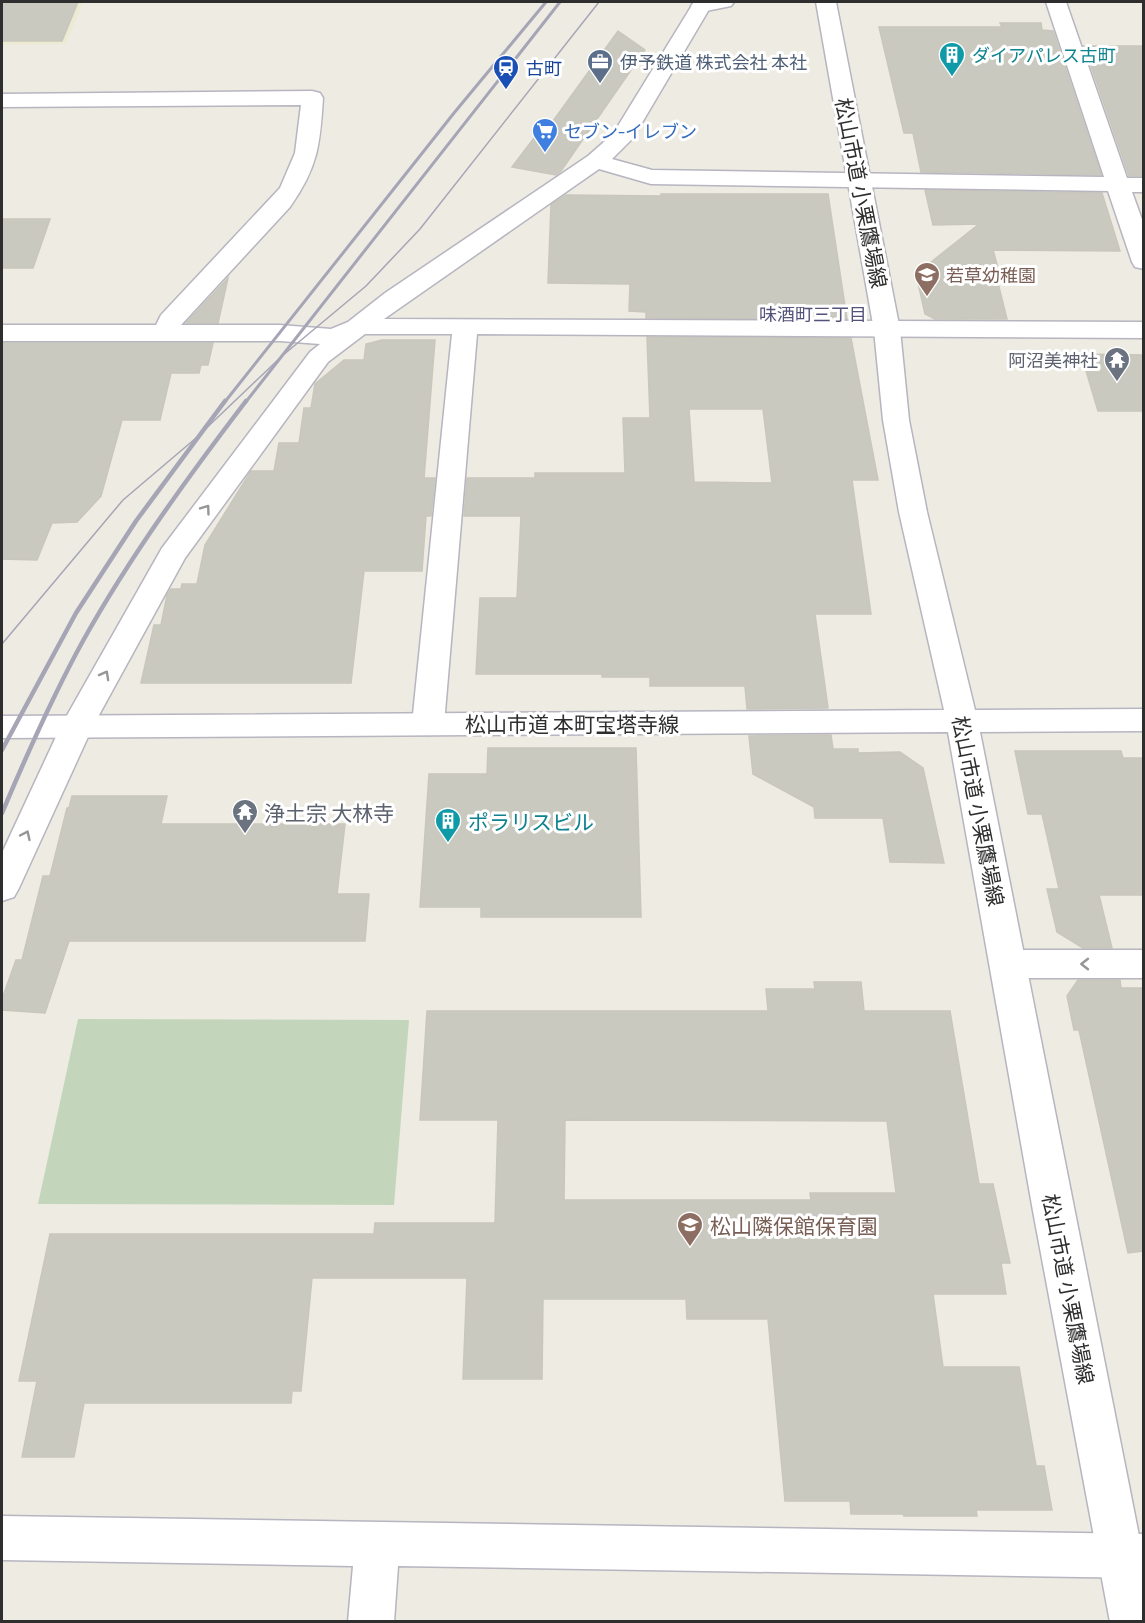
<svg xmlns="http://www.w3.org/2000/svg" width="1145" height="1623" font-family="Barlow,'Noto Sans JP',sans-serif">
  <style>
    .education { fill: #edead4 }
    .cemetery { fill: #c3d6bb }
    .building { fill: #cac9c0; stroke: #c9c7bc; stroke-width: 1.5; fill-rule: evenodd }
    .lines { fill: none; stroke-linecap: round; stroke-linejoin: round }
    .street-casing { stroke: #b6b5c0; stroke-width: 3 }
    .secondary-casing { stroke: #b6b5c0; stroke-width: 3 }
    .street { fill: #fff; fill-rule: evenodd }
    .secondary { fill: #fff; fill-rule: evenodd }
    .tram { stroke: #a6a5b6; stroke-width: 1.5 }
    .rail-far1 { stroke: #a6a5b6; stroke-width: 3 }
    .rail { stroke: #a6a5b6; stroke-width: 4.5 }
    .oneway { stroke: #969696 }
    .labels { text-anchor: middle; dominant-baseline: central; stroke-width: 6; stroke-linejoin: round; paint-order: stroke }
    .far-culture-label { font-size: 18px; fill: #0d838f; stroke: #fff; text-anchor: start }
    .far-service-label { font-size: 18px; fill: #4e5e75; stroke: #fff; text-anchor: start }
    .far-transit-label { font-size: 18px; fill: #164399; stroke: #fff; text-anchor: start }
    .far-shop-label { font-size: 18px; fill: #366cbe; stroke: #fff; text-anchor: start }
    .far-education-label { font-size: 18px; fill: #785e54; stroke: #fff; text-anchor: start }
    .far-neighbourhood-label { font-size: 18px; fill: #53527b; stroke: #fff }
    .far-worship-label { font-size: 18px; fill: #5b616d; stroke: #fff; text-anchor: end }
    .street-label { font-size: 21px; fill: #2e2e2e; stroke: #fff }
    .worship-label { font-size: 21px; fill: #5b616d; stroke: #fff; text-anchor: start }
    .culture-label { font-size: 21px; fill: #0d838f; stroke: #fff; text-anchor: start }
    .education-label { font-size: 21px; fill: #785e54; stroke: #fff; text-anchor: start }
  </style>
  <rect width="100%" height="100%" fill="#edebe2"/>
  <polygon class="education" points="2,2 83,2 66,44 2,45"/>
  <polygon class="cemetery" points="78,1019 409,1020 394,1205 38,1204"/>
  <g class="building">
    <polygon points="2,2 78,2 62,41 2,41"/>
    <polygon points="1000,23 1041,23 1042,30 1053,31 1101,175 921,172 913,133 904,133 879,27 1002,27"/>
    <polygon points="618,31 645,50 561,171 556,175 512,167 537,134 543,135"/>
    <polygon points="1084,46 1143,46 1143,176 1129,176"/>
    <polygon points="925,190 1102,193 1120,251 993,250 1000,275 996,275 1007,319 935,319 925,314 916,274 979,224 933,225"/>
    <polygon points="661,194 828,194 847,319 646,318 646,312 629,311 630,284 548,283 551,205 566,195 661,196"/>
    <polygon points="2,219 50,219 33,268 2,268"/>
    <polygon points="228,278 218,323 186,323"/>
    <path d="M647,337l204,1 27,142h-26l19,134h-56l13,94 -81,1 -2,-23h-95v-9h-48v-3h-126l4,-76h37l4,-82h-57l3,-38h68v-5h90l-2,-55h27zM689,409h74l9,74 -78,-1z"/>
    <polygon points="382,340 435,340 424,478 435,478 431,516 426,516 422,571 364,571 351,683 141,683 154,625 161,625 167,595 171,589 181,589 182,584 197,584 205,545 251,471 274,471 279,443 299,443 304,408 311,408 315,384 344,360 364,360 366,344"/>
    <polygon points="2,343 213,343 208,365 201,365 199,373 171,373 160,420 122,420 101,496 77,522 52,523 37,560 2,559"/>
    <polygon points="1081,354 1143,355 1143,411 1098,411"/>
    <polygon points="831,735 833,749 858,749 858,753 900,752 923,768 944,863 890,862 883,818 815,818 814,807 753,774 749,736"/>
    <polygon points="488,748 636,748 641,917 481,917 481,907 420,907 429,774 487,774"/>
    <polygon points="1015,751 1121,751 1123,758 1143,758 1143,895 1099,895 1112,948 1083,948 1057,932 1047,889 1059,889 1042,814 1028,814"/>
    <polygon points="72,796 167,796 161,824 345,824 337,894 369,894 365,941 69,941 45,1013 2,1010 2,999 16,960 22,960 43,876 50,876 67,808 69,808"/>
    <polygon points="1078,980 1120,980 1121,988 1143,988 1143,1251 1128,1253 1079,1030 1074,1030 1067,996"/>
    <path d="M814,982h47l3,29h86l29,173h14l17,79h-9l5,31h-73l10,73h76l17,99h8l8,44h-76l1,6h-73l-1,-2h-52l-1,-13h-65l-17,-182h-81l-1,-20h-143l-1,80h-79l4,-101h-155l-11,113h-9l-1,12h-207l-10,54h-52l15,-76h-18l31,-147h324l1,-11h120l3,-103h-78l7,-109h341l-2,-22h49zM565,1120l322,1 9,72h-86l1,7h-247z"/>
  </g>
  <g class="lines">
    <defs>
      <g id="street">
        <path d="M694,2h13l4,4 -78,132 -21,21 40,11 452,7 -58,-175h20l61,176h17v14h-12l12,33v44l-9,-2 -3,-5 -24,-71 -457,-7 -52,-15 -215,150 760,3v16l-667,-4 -33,390 -5,8 -11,3 -11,-3 -5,-8 40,-390h-87l-37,28 -143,196 -92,168 -74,162 -5,9 -12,4v-48l59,-127 101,-178 148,-196 10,-8 -40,-3h-278v-16h154l5,-10 119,-127 15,-35 6,-48 -299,2v-13l310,-3 8,2 3,5c-3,47 -5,69 -33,109l-109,118h99l51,4 17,-7 37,-29 203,-137 25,-22z"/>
        <polygon points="1008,950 1144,950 1144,978 1008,978 995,974 990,964 995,954"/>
        <polygon points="2,1516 1144,1534 1144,1578 398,1566 394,1622 348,1622 353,1566 2,1560"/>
      </g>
      <g id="secondary">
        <polygon points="694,2 734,2 731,6 701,12 694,10 691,6"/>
        <polygon points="816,2 836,2 900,330 909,420 927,512 975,710 1144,709 1144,731 980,732 1144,1561 1144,1622 1110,1622 1033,1211 948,732 2,738 2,716 944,710 899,512 883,420 874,330"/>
      </g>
    </defs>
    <use href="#street" class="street-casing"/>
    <use href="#secondary" class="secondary-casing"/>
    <use href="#street" class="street"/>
    <use href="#secondary" class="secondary"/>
    <polyline class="tram" points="2,644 123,500 196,438 282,356 366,286 420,229 599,2"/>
    <g class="rail-far1">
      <polyline points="224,403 454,113 546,2"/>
      <polyline points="245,403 560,2"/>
    </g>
    <g class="rail">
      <polyline points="2,750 76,613 136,521 225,401"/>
      <path d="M2,813c25,-59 51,-118 82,-174 47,-84 104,-162 162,-238"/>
    </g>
  </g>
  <defs><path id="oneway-chevron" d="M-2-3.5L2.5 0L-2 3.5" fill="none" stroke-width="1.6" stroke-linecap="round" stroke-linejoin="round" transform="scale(1.5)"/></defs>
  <g class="oneway">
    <use href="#oneway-chevron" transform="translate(206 509) rotate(-54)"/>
    <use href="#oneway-chevron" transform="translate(105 675) rotate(-61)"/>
    <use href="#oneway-chevron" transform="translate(26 835) rotate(-65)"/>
    <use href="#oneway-chevron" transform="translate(1085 964) rotate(180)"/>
  </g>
  <defs>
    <symbol id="building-pin" viewBox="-11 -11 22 30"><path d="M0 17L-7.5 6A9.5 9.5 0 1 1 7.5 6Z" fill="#0f9aa8" stroke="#fff"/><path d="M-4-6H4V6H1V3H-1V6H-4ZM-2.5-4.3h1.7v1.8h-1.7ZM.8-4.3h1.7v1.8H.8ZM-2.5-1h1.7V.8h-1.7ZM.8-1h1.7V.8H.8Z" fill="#fff"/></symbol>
    <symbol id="office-pin" viewBox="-11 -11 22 30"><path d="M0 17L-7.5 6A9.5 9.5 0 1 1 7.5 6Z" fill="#5c6f8a" stroke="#fff"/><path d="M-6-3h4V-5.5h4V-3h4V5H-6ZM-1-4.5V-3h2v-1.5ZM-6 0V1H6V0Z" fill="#fff"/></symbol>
    <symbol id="station-pin" viewBox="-11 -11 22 30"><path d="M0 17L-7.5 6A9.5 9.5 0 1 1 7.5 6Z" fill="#1a4fb4" stroke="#fff"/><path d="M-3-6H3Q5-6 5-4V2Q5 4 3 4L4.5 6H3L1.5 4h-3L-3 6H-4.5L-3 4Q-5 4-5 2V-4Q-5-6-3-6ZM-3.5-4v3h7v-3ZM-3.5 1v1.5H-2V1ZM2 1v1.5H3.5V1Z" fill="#fff"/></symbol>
    <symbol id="supermarket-pin" viewBox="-11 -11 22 30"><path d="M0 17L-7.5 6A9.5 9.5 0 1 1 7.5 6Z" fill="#3f7fe0" stroke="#fff"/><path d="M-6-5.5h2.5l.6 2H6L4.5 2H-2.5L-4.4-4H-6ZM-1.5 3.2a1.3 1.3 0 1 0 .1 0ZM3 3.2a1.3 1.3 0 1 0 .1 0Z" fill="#fff"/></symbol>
    <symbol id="school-pin" viewBox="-11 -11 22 30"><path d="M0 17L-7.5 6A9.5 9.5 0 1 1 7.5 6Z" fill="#8d6e63" stroke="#fff"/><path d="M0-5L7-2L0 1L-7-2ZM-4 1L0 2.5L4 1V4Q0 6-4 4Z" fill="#fff"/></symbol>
    <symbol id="temple-pin" viewBox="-11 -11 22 30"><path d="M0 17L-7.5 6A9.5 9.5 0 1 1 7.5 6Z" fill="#6b7280" stroke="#fff"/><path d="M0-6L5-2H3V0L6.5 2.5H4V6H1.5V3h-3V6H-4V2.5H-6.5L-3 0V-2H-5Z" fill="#fff"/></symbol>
  </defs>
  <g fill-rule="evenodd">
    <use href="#building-pin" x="937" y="40" width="30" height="40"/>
    <use href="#office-pin" x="585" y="47" width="30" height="40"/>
    <use href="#station-pin" x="491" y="53" width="30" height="40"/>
    <use href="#supermarket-pin" x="530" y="116" width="30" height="40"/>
    <use href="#school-pin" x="912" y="260" width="30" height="40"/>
    <use href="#temple-pin" x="1102" y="345" width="30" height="40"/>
    <use href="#temple-pin" x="230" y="797" width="30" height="40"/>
    <use href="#building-pin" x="433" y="806" width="30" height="40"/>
    <use href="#school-pin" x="675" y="1210" width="30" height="40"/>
  </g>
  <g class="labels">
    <g class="far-culture-label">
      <text x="972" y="55">ダイアパレス古町</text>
    </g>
    <g class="far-service-label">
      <text x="620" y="62">伊予鉄道 株式会社 本社</text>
    </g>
    <g class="far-transit-label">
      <text x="526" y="68">古町</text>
    </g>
    <g class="far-shop-label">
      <text x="564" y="131">セブン-イレブン</text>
    </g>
    <g class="far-education-label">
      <text x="946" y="275">若草幼稚園</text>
    </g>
    <g class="far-neighbourhood-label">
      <text x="813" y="314">味酒町三丁目</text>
    </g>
    <g class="far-worship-label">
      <text x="1098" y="360">阿沼美神社</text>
    </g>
    <g class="street-label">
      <text transform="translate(862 193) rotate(79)">松山市道 小栗鷹場線</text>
      <text x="572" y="723">松山市道 本町宝塔寺線</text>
      <text transform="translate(979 811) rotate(79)">松山市道 小栗鷹場線</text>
      <text transform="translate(1069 1289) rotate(79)">松山市道 小栗鷹場線</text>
    </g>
    <g class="worship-label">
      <text x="264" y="812">浄土宗 大林寺</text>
    </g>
    <g class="culture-label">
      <text x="468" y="821">ポラリスビル</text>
    </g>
    <g class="education-label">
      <text x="710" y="1225">松山隣保館保育園</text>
    </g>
  </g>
  <rect width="1145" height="1623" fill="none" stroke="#2e2e2e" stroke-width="6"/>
</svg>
